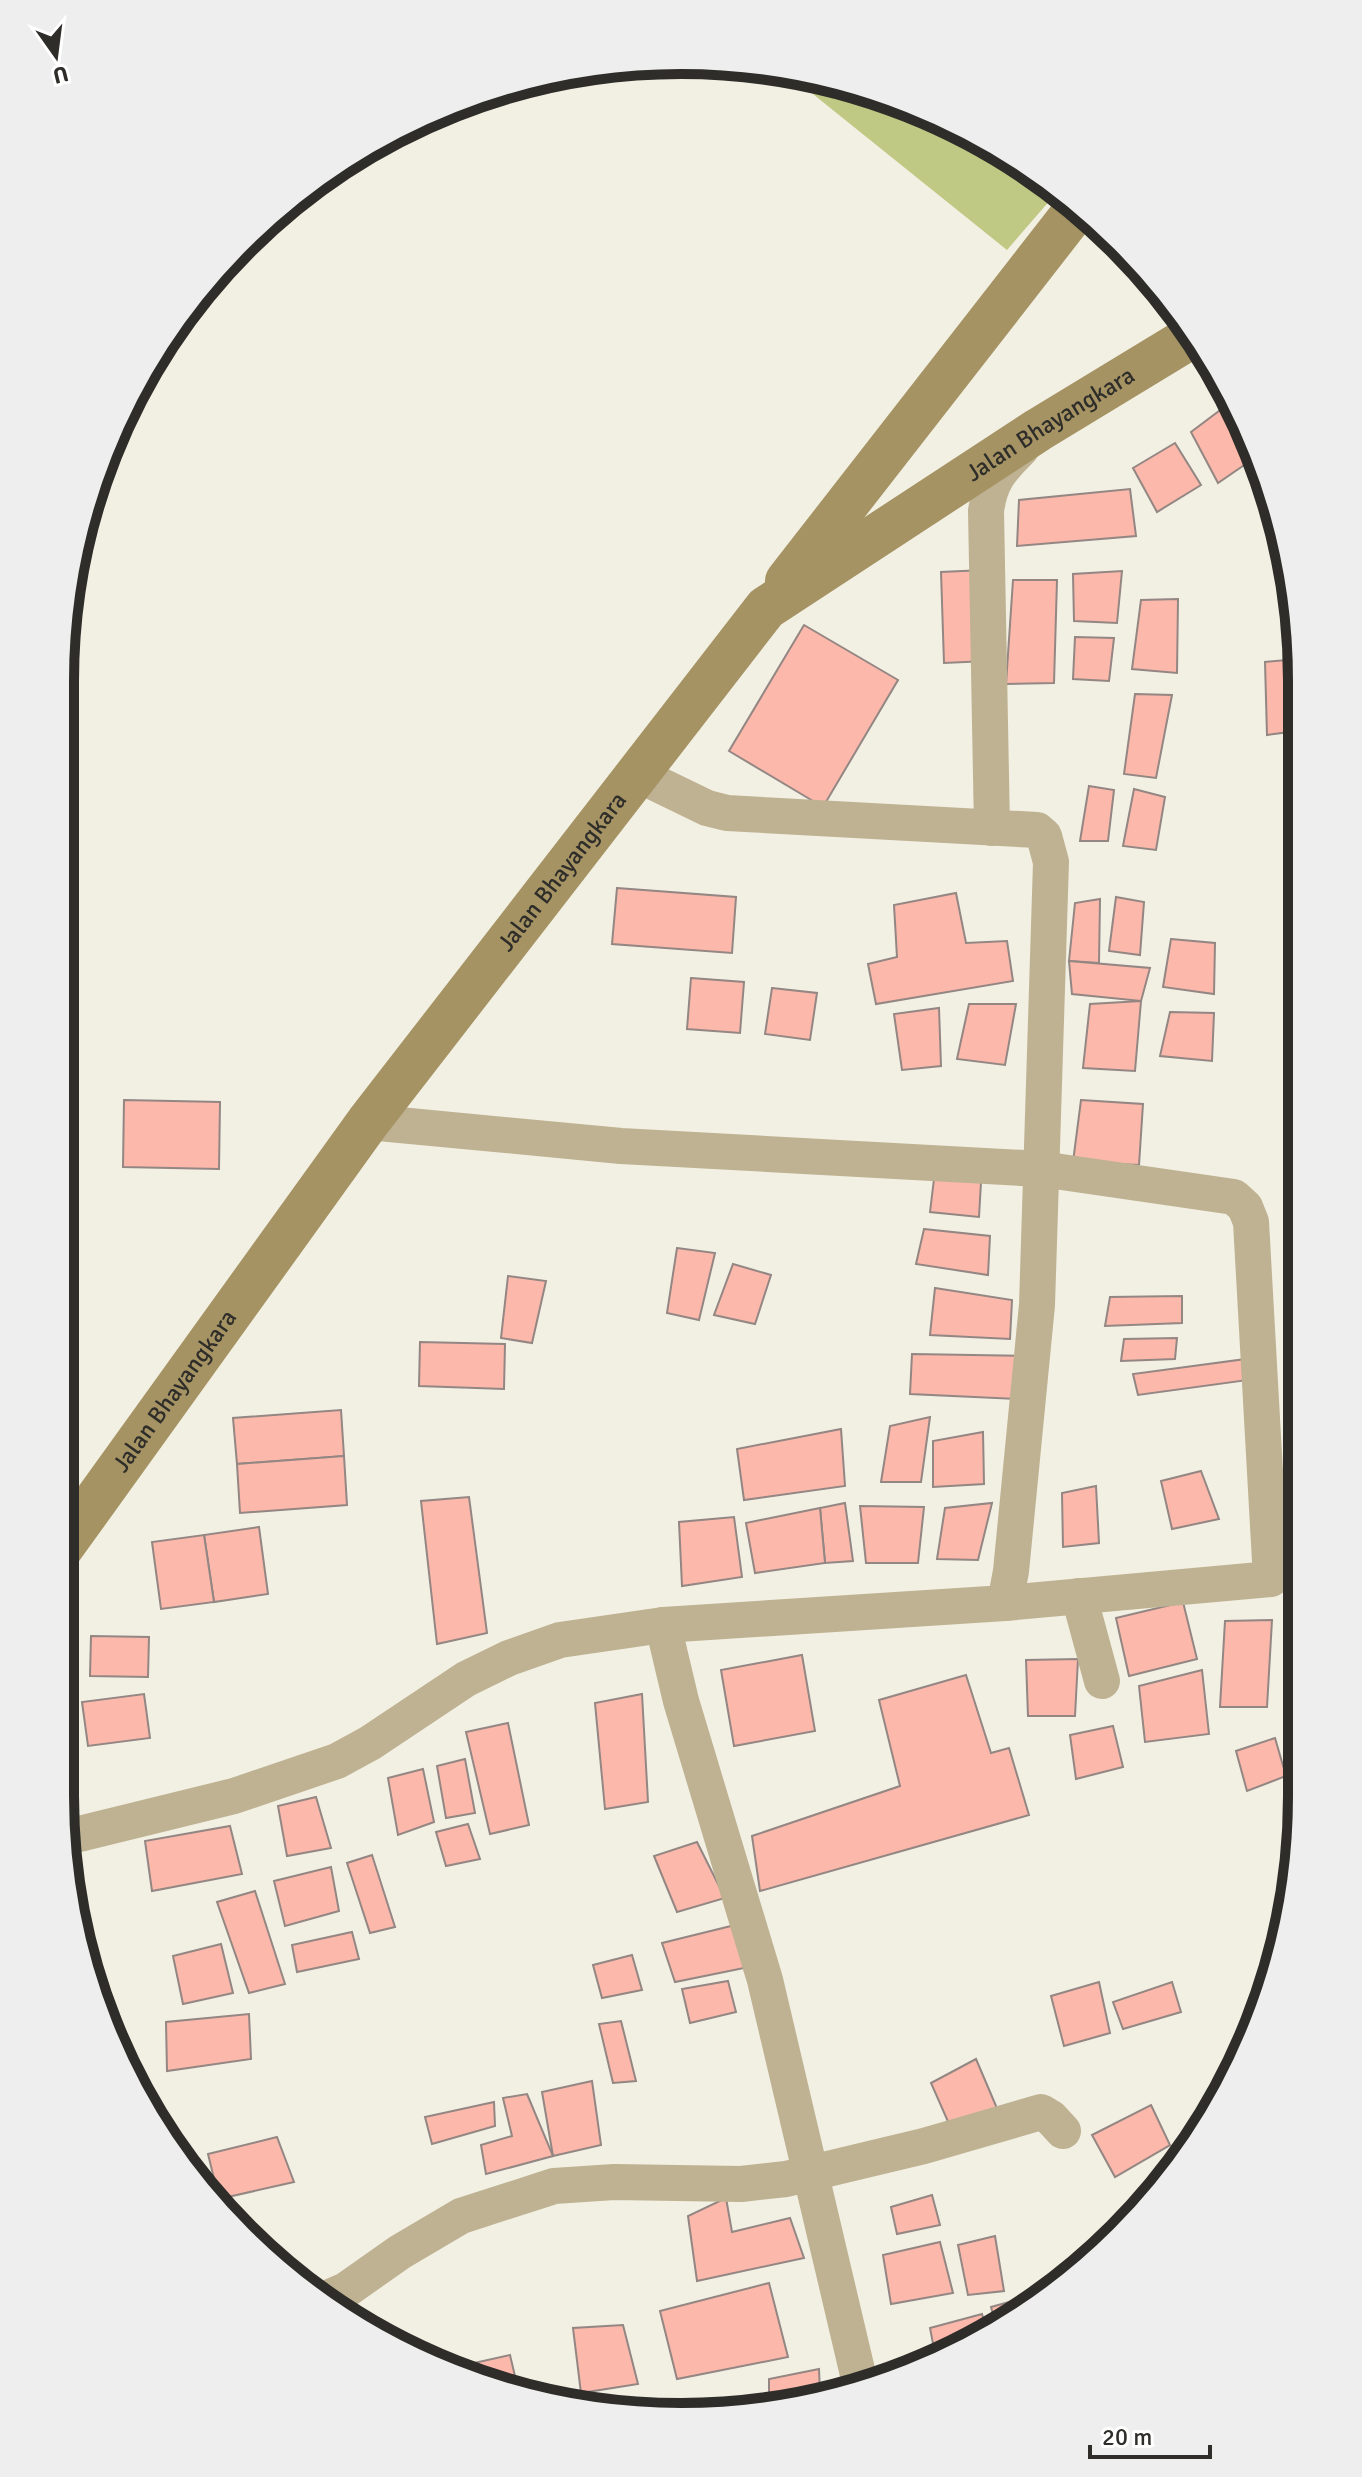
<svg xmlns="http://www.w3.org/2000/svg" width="1362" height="2477" font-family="Signika,sans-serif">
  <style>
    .green { fill: #c0c983 }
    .building { fill: #fcb9ab; stroke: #938683; stroke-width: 2 }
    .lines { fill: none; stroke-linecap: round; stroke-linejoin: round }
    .street { stroke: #beb292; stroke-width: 36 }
    .secondary { stroke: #a59363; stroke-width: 44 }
    .labels { text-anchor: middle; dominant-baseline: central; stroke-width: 7; stroke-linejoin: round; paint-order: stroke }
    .street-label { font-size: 24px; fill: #2e2d29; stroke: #fff }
    .rim { fill: none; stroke: #2e2d29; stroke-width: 10 }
  </style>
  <rect width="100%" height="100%" fill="#f2efe3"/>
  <polygon class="green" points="783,70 880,93 991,143 1058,191 1007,250"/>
  <g class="building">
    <polygon points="1223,408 1253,459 1218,483 1191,432"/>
    <polygon points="1175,443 1201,485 1157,512 1133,468"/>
    <polygon points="1130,489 1136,536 1017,546 1019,500"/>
    <polygon points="984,570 987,661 944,663 941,572"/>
    <polygon points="1122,571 1117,623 1074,621 1073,574"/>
    <polygon points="1013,580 1057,580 1054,683 1006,684"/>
    <polygon points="1178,599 1177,673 1132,669 1141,600"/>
    <polygon points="804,625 898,680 823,807 729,751"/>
    <polygon points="1075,637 1114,638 1109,681 1073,679"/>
    <polygon points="1297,659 1297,731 1267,735 1265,662"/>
    <polygon points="1135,694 1172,695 1156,778 1124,774"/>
    <polygon points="1089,786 1114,790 1108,841 1080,841"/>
    <polygon points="1134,789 1165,797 1156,850 1123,846"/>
    <polygon points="617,888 736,897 732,953 612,944"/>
    <polygon points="956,893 966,943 1007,941 1013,981 876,1004 868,964 897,957 894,905"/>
    <polygon points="1116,897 1144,902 1140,955 1109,951"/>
    <polygon points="1100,899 1099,963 1069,961 1075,903"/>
    <polygon points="1171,939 1215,943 1214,994 1163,987"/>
    <polygon points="1069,961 1150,968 1141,1001 1072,994"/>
    <polygon points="691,978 744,982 740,1033 687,1029"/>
    <polygon points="772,988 817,993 810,1040 765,1034"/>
    <polygon points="1141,1001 1135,1071 1083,1068 1090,1004"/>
    <polygon points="969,1004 1016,1004 1005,1065 957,1059"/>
    <polygon points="939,1008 941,1066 902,1070 894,1014"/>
    <polygon points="1170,1012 1214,1013 1212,1061 1160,1056"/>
    <polygon points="124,1100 220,1102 219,1169 123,1167"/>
    <polygon points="1081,1100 1143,1104 1139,1165 1073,1162"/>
    <polygon points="934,1179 981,1182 979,1217 930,1212"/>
    <polygon points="924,1229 990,1236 988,1275 916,1264"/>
    <polygon points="677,1248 715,1253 699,1320 667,1313"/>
    <polygon points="733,1264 771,1275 755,1324 714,1315"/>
    <polygon points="508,1276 546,1281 532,1343 501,1338"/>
    <polygon points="935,1288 1012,1300 1010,1339 930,1335"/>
    <polygon points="1182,1296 1182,1323 1105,1326 1110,1297"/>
    <polygon points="1177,1338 1175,1359 1121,1361 1124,1339"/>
    <polygon points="420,1342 505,1344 504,1389 419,1386"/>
    <polygon points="912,1354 1026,1356 1017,1399 910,1394"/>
    <polygon points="1246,1359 1248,1380 1138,1395 1133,1374"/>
    <polygon points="341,1410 344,1456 237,1464 233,1418"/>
    <polygon points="930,1417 921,1482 881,1482 890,1426"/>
    <polygon points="841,1429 845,1486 744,1500 737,1449"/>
    <polygon points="983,1432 984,1484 933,1487 933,1441"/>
    <polygon points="344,1456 347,1505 240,1513 237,1464"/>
    <polygon points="1201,1471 1219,1519 1172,1529 1161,1481"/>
    <polygon points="1096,1486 1099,1543 1063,1547 1062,1493"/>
    <polygon points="469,1497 487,1633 437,1644 421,1501"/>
    <polygon points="845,1503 853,1561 825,1563 820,1508"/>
    <polygon points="992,1503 978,1560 937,1559 945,1508"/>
    <polygon points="860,1506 924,1507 918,1563 866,1563"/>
    <polygon points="820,1508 825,1563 755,1573 746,1523"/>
    <polygon points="734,1517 742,1577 682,1586 679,1522"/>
    <polygon points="259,1527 268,1594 214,1602 204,1535"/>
    <polygon points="204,1535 214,1602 161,1609 152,1542"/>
    <polygon points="1183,1602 1197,1659 1129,1676 1116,1618"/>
    <polygon points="1272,1620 1267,1707 1220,1707 1225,1621"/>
    <polygon points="91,1636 149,1637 148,1677 90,1676"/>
    <polygon points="802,1655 815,1731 734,1746 721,1670"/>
    <polygon points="1078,1659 1075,1716 1028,1716 1026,1660"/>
    <polygon points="1202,1670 1209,1734 1145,1742 1139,1686"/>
    <polygon points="966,1675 991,1753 1009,1748 1029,1815 760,1891 752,1836 900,1786 879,1700"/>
    <polygon points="144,1694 150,1738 88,1746 82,1702"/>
    <polygon points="642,1694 648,1802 605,1809 595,1703"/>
    <polygon points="508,1723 529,1825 490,1834 466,1732"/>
    <polygon points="1113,1726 1123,1767 1076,1779 1070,1735"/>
    <polygon points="1275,1738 1286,1776 1247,1791 1236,1751"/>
    <polygon points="465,1759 475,1813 446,1818 437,1766"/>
    <polygon points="423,1769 434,1822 398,1835 388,1778"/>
    <polygon points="316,1797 331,1848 287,1856 278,1806"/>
    <polygon points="468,1824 480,1859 446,1866 436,1832"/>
    <polygon points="230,1826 242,1874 152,1891 145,1841"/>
    <polygon points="697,1842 725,1898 677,1912 654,1856"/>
    <polygon points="372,1855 395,1927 370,1933 347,1863"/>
    <polygon points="331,1867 339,1911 285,1926 274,1881"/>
    <polygon points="255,1891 285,1984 249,1993 217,1902"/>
    <polygon points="735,1925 744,1968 675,1982 662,1943"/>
    <polygon points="352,1932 359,1959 297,1972 292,1945"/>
    <polygon points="221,1944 233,1993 183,2004 173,1956"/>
    <polygon points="632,1955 642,1990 602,1998 593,1965"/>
    <polygon points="728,1981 736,2012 690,2023 682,1989"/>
    <polygon points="1099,1982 1110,2033 1064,2046 1051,1996"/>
    <polygon points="1172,1982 1181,2012 1123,2029 1113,2002"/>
    <polygon points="249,2014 251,2059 167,2071 166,2022"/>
    <polygon points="621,2021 636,2081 613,2083 599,2024"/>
    <polygon points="976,2059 999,2113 953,2133 931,2083"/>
    <polygon points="592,2081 601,2145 553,2156 542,2092"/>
    <polygon points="527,2094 553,2156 486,2174 481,2145 512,2136 503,2098"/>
    <polygon points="494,2102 495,2126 432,2144 425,2117"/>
    <polygon points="1151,2105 1170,2145 1115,2177 1092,2135"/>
    <polygon points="277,2137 294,2182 219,2199 208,2154"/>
    <polygon points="932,2195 940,2225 897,2234 891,2207"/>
    <polygon points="726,2198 732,2232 790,2218 804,2258 697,2281 688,2216"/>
    <polygon points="995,2236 1004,2291 968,2295 958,2245"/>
    <polygon points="940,2242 953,2293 891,2304 883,2255"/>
    <polygon points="769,2283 788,2357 677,2379 660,2311"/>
    <polygon points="1042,2293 995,2322 991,2307"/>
    <polygon points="982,2314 986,2328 936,2359 930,2328"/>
    <polygon points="623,2325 638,2384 581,2393 573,2328"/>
    <polygon points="510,2355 518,2389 509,2391 456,2367"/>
    <polygon points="819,2369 820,2393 769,2405 769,2379"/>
  </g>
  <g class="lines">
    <g class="street">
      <path d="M992,828l-6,-317c4,-30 14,-41 35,-62"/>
      <polyline points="368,1122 621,1146 1041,1169 1234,1197 1245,1207 1251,1222 1271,1579 1005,1603"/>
      <polyline points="1079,1596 1102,1681"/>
      <polyline points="663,1625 681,1701 765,1980 860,2383"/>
      <polyline points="67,1837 234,1796 337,1761 370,1743 466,1679 509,1658 560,1640 663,1625 1005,1603 1011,1571 1037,1305 1051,862 1044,836 1037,830 727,813 707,808 639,775"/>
      <polyline points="323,2300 346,2290 400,2252 461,2216 554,2186 614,2182 741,2184 786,2179 924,2146 1041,2112 1051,2118 1063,2131"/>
    </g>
    <g class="secondary">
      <polyline points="787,581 1079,206"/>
      <path id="s1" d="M60,1550l308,-428 398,-514 272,-178 158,-96"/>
    </g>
  </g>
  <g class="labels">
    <g class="street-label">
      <text stroke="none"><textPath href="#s1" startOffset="1516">Jalan Bhayangkara</textPath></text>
      <text stroke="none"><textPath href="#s1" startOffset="844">Jalan Bhayangkara</textPath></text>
      <text stroke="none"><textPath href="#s1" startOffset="196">Jalan Bhayangkara</textPath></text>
    </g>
  </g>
  <path d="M0 0H1362V2477H0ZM681 74H681A607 607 0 0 1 1288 681V1796A607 607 0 0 1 681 2403H681A607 607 0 0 1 74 1796V681A607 607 0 0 1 681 74Z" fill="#eee" fill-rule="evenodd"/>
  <path class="rim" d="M681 74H681A607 607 0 0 1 1288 681V1796A607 607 0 0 1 681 2403H681A607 607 0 0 1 74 1796V681A607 607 0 0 1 681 74Z"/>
  <g transform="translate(56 56) rotate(166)" stroke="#ffffff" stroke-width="6" paint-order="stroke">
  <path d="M0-6L14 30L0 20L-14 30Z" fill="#2e2d29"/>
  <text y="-12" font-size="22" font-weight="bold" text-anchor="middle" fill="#2e2d29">U</text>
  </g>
  <path d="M1090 2445v12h120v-12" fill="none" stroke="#2e2d29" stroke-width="4"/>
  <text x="1102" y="2445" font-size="24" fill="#2e2d29" stroke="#ffffff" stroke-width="6" paint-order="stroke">20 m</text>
</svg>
